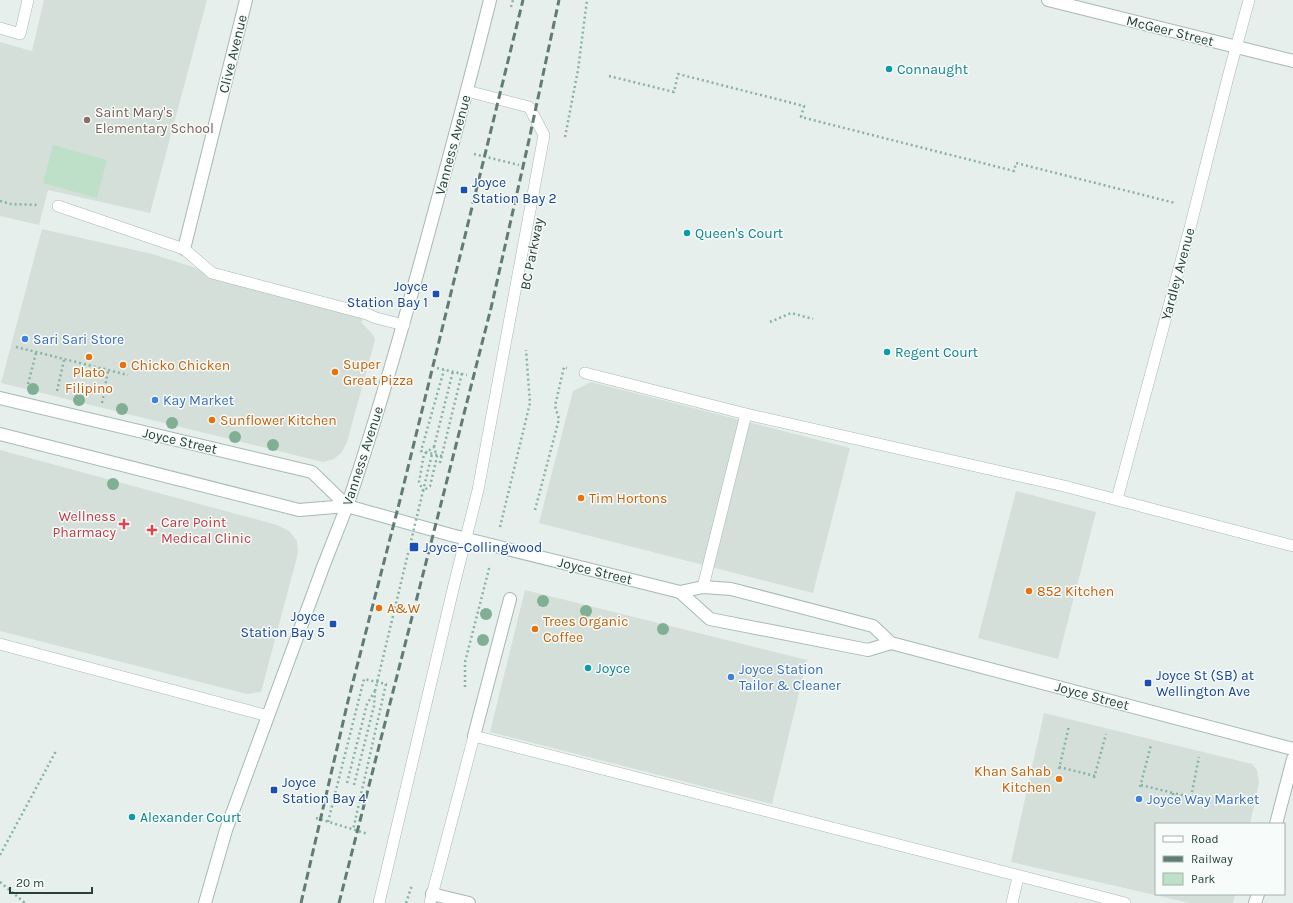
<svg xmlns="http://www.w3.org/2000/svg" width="1293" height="903" font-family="Karla,sans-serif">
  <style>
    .built { fill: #d4dfda }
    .green { fill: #bfe0c8 }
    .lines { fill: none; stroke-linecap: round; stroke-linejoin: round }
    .lane-casing { stroke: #a8b8b2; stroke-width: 12 }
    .street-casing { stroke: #a8b8b2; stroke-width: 14 }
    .secondary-casing { stroke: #a4bbb3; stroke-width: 14 }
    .path { stroke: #86b3a5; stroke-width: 2.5; stroke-dasharray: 2 3; stroke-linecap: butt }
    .lane { stroke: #fff; stroke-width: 11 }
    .street { stroke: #fff; stroke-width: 12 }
    .secondary { stroke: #fff; stroke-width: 12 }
    .rail { stroke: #5f7d75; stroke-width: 3; stroke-dasharray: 8 4; stroke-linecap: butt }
    .path-bridge { stroke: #86b3a5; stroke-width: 2.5; stroke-dasharray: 2 3; stroke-linecap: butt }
    .tree { fill: #80af93 }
    .culture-dot { fill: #0f9aa8; stroke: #f7fbf9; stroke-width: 1.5 }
    .education-dot { fill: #8d6e63; stroke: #f7fbf9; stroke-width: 1.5 }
    .transit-dot { fill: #1a4fb4; stroke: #f7fbf9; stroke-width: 1.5 }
    .shop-dot { fill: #3f7fe0; stroke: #f7fbf9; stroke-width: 1.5 }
    .food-dot { fill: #e8710a; stroke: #f7fbf9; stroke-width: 1.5 }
    .health-dot { fill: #e0444e; stroke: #f7fbf9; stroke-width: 1.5 }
    .labels { text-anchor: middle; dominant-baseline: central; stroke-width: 3; stroke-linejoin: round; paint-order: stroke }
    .street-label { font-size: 14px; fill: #24423a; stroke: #f7fbf9 }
    .culture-label { font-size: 14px; fill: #0d838f; stroke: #f7fbf9; text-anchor: start }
    .education-label { font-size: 14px; fill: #785e54; stroke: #f7fbf9; text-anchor: start }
    .transit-label { font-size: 14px; fill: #164399; stroke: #f7fbf9; text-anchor: start }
    .shop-label { font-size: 14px; fill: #366cbe; stroke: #f7fbf9; text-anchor: start }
    .food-label { font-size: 14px; fill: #c56008; stroke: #f7fbf9; text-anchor: start }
    .health-label { font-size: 14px; fill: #be3a42; stroke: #f7fbf9; text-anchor: end }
  </style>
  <rect width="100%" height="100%" fill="#e6efeb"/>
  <g class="built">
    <polygon points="44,0 207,0 150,213 48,190 39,225 0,216 0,42 32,51"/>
    <polygon points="42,229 152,254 212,273 367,314 361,322 373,335 375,340 347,442 342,452 334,459 323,462 1,383"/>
    <polygon points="591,382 850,448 813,593 539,523 573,391"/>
    <polygon points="0,450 277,525 289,531 297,541 298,553 261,692 247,694 0,631"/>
    <polygon points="1016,491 1096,512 1058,659 978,638"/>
    <polygon points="525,590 807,660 772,804 490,732"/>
    <polygon points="1044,713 1252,764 1257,770 1259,783 1250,824 1156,824 1156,894 1235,894 1233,903 1190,903 1011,862"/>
  </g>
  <polygon class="green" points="53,145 107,160 97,198 43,183"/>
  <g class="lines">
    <defs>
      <g id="lane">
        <polyline points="0,28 20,34 28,0"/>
        <polyline points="58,206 184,249 212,273 367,314 376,318 404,325"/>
        <polyline points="585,373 746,414 1064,486 1293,546"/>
        <polyline points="1117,499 1190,228 1228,77 1249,0"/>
        <polyline points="703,587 746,414"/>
        <polyline points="0,644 268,716"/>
        <polyline points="379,903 454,585 478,490 544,135 529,107 467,91"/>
        <polyline points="430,903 474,736 1125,903"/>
        <polyline points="1012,903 1018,877"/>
      </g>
      <g id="street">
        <polyline points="1048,0 1293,61"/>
        <polyline points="184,249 246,0"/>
        <path d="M347,506c31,-90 57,-183 82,-275 21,-77 42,-154 61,-231"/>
        <polyline points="474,736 510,599"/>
        <polyline points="1276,824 1293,759"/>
        <polyline points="432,894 469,903"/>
        <polyline points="1255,903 1258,894"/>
      </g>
      <g id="secondary">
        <polyline points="0,398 312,472 347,506"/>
        <polyline points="0,434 299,510 347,506 451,535 680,592 703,587 731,589 873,626 891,643 1293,749"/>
        <polyline points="680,592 710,619 868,650 891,643"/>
        <polyline points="205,903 226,830 323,567 347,506"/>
      </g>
    </defs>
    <use href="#lane" class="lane-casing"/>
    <use href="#street" class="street-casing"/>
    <use href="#secondary" class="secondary-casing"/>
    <g class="path">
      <polyline points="511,7 513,0"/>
      <polyline points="609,76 674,92 678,74 804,106 801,117 1014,171 1016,163 1175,203"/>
      <polyline points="565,137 578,70 587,0"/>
      <polyline points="474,154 519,165"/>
      <polyline points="0,201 11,204 39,205"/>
      <polyline points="770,322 791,313 813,319"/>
      <polyline points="16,347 128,375"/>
      <polyline points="437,368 467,375"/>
      <polyline points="28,384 36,353"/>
      <polyline points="57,391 64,360"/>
      <polyline points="102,403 108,371"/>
      <polyline points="434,447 453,371"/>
      <polyline points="442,456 421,451 444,370"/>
      <polyline points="440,463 462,373"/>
      <polyline points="423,491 432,454"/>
      <polyline points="535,510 559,419 555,406 564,367 567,368"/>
      <polyline points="500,527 530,403 526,350"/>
      <polyline points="465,687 465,662 490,565"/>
      <polyline points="1059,767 1095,776"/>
      <polyline points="1059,769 1069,726"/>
      <polyline points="1094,778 1106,734"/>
      <polyline points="347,783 367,704 375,691"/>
      <polyline points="354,785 374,706 375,692"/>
      <polyline points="1141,785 1173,793"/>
      <polyline points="1140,787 1151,745"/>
      <polyline points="1173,795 1173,793 1210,801 1209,804"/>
      <polyline points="1191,797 1199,757"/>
      <polyline points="316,818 368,834"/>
      <polyline points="328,822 364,679 386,684 353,830"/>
      <polyline points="0,855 56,751"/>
      <polyline points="0,882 25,903"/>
      <polyline points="406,903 412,885"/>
    </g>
    <use href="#lane" class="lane"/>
    <use href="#street" class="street"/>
    <use href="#secondary" class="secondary"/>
    <g class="rail">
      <polyline points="301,903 348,701 400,500 523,0"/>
      <polyline points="339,903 491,308 529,140 559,0"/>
    </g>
    <polyline class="path-bridge" points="375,691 423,491 419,482 424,454 434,447 437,457 430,486 423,491"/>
  </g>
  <g class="tree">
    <circle cx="33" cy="389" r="6"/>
    <circle cx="79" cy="400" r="6"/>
    <circle cx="122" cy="409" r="6"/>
    <circle cx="172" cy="423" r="6"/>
    <circle cx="235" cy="437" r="6"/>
    <circle cx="273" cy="445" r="6"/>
    <circle cx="113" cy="484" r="6"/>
    <circle cx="543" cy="601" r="6"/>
    <circle cx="586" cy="611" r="6"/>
    <circle cx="486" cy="614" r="6"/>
    <circle cx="663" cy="629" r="6"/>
    <circle cx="483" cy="640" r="6"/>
  </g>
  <g class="culture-dot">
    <circle cx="889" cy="69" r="4"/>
    <circle cx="687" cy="233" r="4"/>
    <circle cx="887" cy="352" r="4"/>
    <circle cx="588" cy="668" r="4"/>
    <circle cx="132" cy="817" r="4"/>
  </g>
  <circle class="education-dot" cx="87" cy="120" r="4"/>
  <g class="transit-dot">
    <rect x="460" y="186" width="8" height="8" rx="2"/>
    <rect x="432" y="290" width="8" height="8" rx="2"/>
    <rect x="409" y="542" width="10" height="10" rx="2"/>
    <rect x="329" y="620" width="8" height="8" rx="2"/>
    <rect x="1144" y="679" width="8" height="8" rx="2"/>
    <rect x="270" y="786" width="8" height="8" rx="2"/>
  </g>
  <g class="shop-dot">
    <circle cx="25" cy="339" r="4"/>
    <circle cx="155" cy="400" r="4"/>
    <circle cx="731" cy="677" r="4"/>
    <circle cx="1139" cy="799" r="4"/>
  </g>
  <g class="food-dot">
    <circle cx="89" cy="357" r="4"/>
    <circle cx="123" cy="365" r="4"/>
    <circle cx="335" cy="372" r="4"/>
    <circle cx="212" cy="420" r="4"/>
    <circle cx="581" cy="498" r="4"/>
    <circle cx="1029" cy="591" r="4"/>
    <circle cx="379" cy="608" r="4"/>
    <circle cx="535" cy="629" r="4"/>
    <circle cx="1059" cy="779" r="4"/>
  </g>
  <g class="health-dot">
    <path d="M122 518h4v4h4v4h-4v4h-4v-4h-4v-4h4z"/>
    <path d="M150 524h4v4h4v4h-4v4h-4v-4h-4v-4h4z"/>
  </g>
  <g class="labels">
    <g class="street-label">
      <text transform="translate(1170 31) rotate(14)">McGeer Street</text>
      <text transform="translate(233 54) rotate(-76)">Clive Avenue</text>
      <text transform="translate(453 145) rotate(-75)">Vanness Avenue</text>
      <text transform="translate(532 254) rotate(-79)">BC Parkway</text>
      <text transform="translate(1178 274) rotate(-75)">Yardley Avenue</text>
      <text transform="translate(180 441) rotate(13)">Joyce Street</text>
      <text transform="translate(363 456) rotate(-72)">Vanness Avenue</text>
      <text transform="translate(595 571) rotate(14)">Joyce Street</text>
      <text transform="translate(1092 696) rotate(15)">Joyce Street</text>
    </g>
    <g class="culture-label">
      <text x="897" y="69">Connaught</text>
      <text x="695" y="233">Queen's Court</text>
      <text x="895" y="352">Regent Court</text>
      <text x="596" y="668">Joyce</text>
      <text x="140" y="817">Alexander Court</text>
    </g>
    <g class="education-label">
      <text x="95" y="112">Saint Mary's<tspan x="95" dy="16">Elementary School</tspan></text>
    </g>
    <g class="transit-label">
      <text x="472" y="182">Joyce<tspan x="472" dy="16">Station Bay 2</tspan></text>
      <text x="428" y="286" text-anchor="end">Joyce<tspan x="428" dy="16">Station Bay 1</tspan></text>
      <text x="423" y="547">Joyce–Collingwood</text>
      <text x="325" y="616" text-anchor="end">Joyce<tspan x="325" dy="16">Station Bay 5</tspan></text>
      <text x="1156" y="675">Joyce St (SB) at<tspan x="1156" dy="16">Wellington Ave</tspan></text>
      <text x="282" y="782">Joyce<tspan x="282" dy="16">Station Bay 4</tspan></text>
    </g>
    <g class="shop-label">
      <text x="33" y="339">Sari Sari Store</text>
      <text x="163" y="400">Kay Market</text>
      <text x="739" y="669">Joyce Station<tspan x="739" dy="16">Tailor &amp; Cleaner</tspan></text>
      <text x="1147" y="799">Joyce Way Market</text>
    </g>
    <g class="food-label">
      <text x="343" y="364">Super<tspan x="343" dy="16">Great Pizza</tspan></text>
      <text x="131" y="365">Chicko Chicken</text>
      <text x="89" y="372" text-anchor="middle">Plato<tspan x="89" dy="16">Filipino</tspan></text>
      <text x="220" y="420">Sunflower Kitchen</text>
      <text x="589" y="498">Tim Hortons</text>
      <text x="1037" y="591">852 Kitchen</text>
      <text x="387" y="608">A&amp;W</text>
      <text x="543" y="621">Trees Organic<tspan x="543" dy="16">Coffee</tspan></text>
      <text x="1051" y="771" text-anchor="end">Khan Sahab<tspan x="1051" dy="16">Kitchen</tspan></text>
    </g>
    <g class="health-label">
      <text x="116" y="516">Wellness<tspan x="116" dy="16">Pharmacy</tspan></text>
      <text x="161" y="522" text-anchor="start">Care Point<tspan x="161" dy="16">Medical Clinic</tspan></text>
    </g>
  </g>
  <rect x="1155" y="823" width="130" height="72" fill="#f7fbf9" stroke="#a3b1ad"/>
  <rect x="1163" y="836" width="20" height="6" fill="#ffffff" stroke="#a3b1ad"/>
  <text x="1191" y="843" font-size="12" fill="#24423a">Road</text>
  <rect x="1163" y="856" width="20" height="6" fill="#5f7d75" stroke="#a3b1ad"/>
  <text x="1191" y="863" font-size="12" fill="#24423a">Railway</text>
  <rect x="1163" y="873" width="20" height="12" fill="#bfe0c8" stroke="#a3b1ad"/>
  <text x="1191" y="883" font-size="12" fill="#24423a">Park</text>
  <path d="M10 887v6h82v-6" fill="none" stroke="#24423a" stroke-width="2"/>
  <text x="16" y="887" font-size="12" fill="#24423a" stroke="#f7fbf9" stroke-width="3" paint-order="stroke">20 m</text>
</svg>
